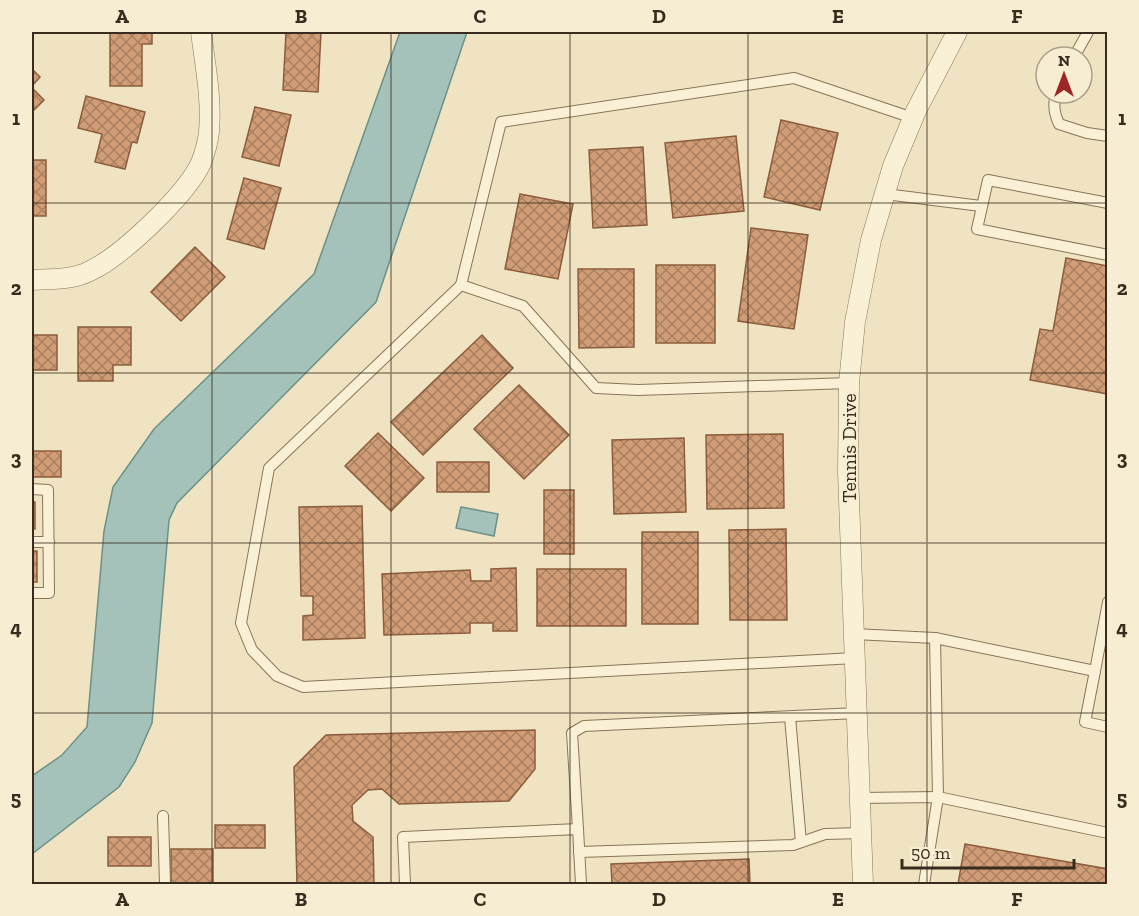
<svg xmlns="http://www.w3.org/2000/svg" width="1139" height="916" font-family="'Zilla Slab',serif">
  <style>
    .water { fill: #a4c2ba; stroke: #6b9188; stroke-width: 1.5 }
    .building { fill: url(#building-cross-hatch); stroke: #8b5d3d; stroke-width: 1.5 }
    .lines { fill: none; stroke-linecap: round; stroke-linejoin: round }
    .service-casing { stroke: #8a7458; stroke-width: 12 }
    .minor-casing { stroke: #8a7458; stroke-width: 21 }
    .service { stroke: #faf0d5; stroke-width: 10 }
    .minor { stroke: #faf0d5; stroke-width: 20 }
    .grid { fill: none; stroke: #392b1d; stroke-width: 1.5; stroke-opacity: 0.55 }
    .labels { text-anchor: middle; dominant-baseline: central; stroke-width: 4.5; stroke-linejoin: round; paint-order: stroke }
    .street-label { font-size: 20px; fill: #392b1d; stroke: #f7edd2 }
    .neatline { fill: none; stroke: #392b1d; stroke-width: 2 }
    .grid-label { font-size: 20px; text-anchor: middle; font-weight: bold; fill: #392b1d }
  </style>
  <defs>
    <pattern id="building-cross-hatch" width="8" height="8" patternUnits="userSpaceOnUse" patternTransform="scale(1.5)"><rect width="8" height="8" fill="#d09d76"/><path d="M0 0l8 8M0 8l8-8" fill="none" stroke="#aa8060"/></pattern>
  </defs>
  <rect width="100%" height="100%" fill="#f0e3c2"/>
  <g class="water">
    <polygon points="400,32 467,32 376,302 177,503 169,520 152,723 135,762 119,787 32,854 32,776 62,755 87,727 104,531 113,487 154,429 314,274"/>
    <polygon points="461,507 498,514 494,536 456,528"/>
  </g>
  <g class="building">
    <polygon points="110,32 152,32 152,44 142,44 142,86 110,86"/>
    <polygon points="286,32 321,32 318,92 283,90"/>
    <polygon points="32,69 40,77 32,86"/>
    <polygon points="32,88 44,100 32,112"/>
    <polygon points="86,96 145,112 137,143 132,142 125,169 95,162 102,134 78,128"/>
    <polygon points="255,107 291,115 279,166 242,157"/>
    <polygon points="781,120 838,133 820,210 764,197"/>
    <polygon points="736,136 744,211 673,218 665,143"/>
    <polygon points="643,147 647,225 593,228 589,150"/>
    <rect x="32" y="160" width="14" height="56"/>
    <polygon points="244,178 281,188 264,249 227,239"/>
    <polygon points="520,194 573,204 558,279 505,269"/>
    <polygon points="751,228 808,235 794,329 738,321"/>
    <polygon points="195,247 225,277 181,321 151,292"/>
    <polygon points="1066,258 1108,266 1108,394 1030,380 1040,329 1053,331"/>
    <rect x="656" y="265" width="59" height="78"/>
    <polygon points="578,269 634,269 634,347 579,348"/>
    <polygon points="78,327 131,327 131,365 113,365 113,381 78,381"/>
    <rect x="32" y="335" width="25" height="35"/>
    <polygon points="482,335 513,368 423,455 391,422"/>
    <polygon points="519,385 569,435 524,479 474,429"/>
    <polygon points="378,433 424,478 391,511 345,466"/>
    <polygon points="783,434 784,508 707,509 706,435"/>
    <polygon points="684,438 686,512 614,514 612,440"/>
    <rect x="32" y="451" width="29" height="26"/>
    <rect x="437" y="462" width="52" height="30"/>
    <rect x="544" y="490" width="30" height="64"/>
    <rect x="32" y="502" width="3" height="27"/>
    <polygon points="362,506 365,638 303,640 303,616 313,615 313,596 301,596 299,507"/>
    <polygon points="786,529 787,620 730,620 729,530"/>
    <rect x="642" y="532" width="56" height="92"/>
    <rect x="32" y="551" width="5" height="31"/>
    <polygon points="516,568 517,631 493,631 493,623 470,623 470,633 384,635 382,574 470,570 471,581 491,581 491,569"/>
    <rect x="537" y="569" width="89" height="57"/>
    <polygon points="535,730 535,769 509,801 399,804 382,789 368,790 352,805 353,821 373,837 374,884 297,884 294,767 326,735"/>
    <rect x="215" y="825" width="50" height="23"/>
    <rect x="108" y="837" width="43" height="29"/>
    <polygon points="965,844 1108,869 1108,884 958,884"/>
    <rect x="171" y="849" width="42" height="35"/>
    <polygon points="749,859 750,884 612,884 611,864"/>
  </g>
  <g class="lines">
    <defs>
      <g id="service">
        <polyline points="1074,57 1088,32"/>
        <path d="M1056,93c-3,12 -2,20 3,31l28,9 21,3"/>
        <polyline points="885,194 981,206"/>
        <polyline points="1108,203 988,180 977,229 1108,255"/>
        <polyline points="461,285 523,306 596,388 638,390 849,383"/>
        <polyline points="32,489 48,490 49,593 32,593"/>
        <polyline points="32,542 49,542"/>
        <polyline points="854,634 935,638 938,797 1108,833"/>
        <polyline points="935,638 1095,671 1108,602"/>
        <polyline points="855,658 303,687 277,676 252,650 241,623 269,468 461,285 501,122 794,78 913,118"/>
        <polyline points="1095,671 1085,722 1108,727"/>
        <polyline points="790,717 801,842"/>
        <polyline points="860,798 938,797 924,884"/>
        <polyline points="163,816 165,884"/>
        <polyline points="578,829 572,733 584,726 857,713"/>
        <polyline points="579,852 793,845 825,834 862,833"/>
        <polyline points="405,884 403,837 578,829 581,884"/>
      </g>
      <g id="minor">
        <path d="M32,280c19,-1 41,0 58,-9 32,-15 96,-76 111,-108 3,-8 7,-22 8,-31 3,-33 -4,-68 -8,-100"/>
        <polyline points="863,884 848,472 849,383 855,322 871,240 893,166 916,111 957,32"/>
      </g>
    </defs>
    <use href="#service" class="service-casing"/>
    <use href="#minor" class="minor-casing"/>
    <use href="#service" class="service"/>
    <use href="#minor" class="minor"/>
  </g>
  <path class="grid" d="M212,32v852M391,32v852M570,32v852M748,32v852M927,32v852M32,203h1076M32,373h1076M32,543h1076M32,713h1076"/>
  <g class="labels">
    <g class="street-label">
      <text transform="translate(849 448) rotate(-90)">Tennis Drive</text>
    </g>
  </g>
  <rect width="1139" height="916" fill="none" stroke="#f7edd2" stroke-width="66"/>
  <g transform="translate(1064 75)"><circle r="28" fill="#f7edd2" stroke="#ab9f8a" stroke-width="1.5"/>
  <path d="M0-4.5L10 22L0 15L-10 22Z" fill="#9c2726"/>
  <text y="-9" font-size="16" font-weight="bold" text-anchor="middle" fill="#392b1d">N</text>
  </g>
  <path d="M902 859v9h172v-9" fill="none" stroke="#392b1d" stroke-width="3"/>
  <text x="911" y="859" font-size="18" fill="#392b1d" stroke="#f7edd2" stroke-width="4.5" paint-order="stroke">50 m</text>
  <rect x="33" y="33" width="1073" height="850" class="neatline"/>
  <g class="grid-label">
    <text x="122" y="23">A</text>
    <text x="301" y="23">B</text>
    <text x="480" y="23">C</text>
    <text x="659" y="23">D</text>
    <text x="838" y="23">E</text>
    <text x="1017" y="23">F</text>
    <text x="16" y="125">1</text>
    <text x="1122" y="125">1</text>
    <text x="16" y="295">2</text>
    <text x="1122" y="295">2</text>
    <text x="16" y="465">3</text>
    <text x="1122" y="465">3</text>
    <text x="16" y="635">4</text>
    <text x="1122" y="635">4</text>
    <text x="16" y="805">5</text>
    <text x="1122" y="805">5</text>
    <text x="122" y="906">A</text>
    <text x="301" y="906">B</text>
    <text x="480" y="906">C</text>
    <text x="659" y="906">D</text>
    <text x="838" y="906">E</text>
    <text x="1017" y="906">F</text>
  </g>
</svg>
